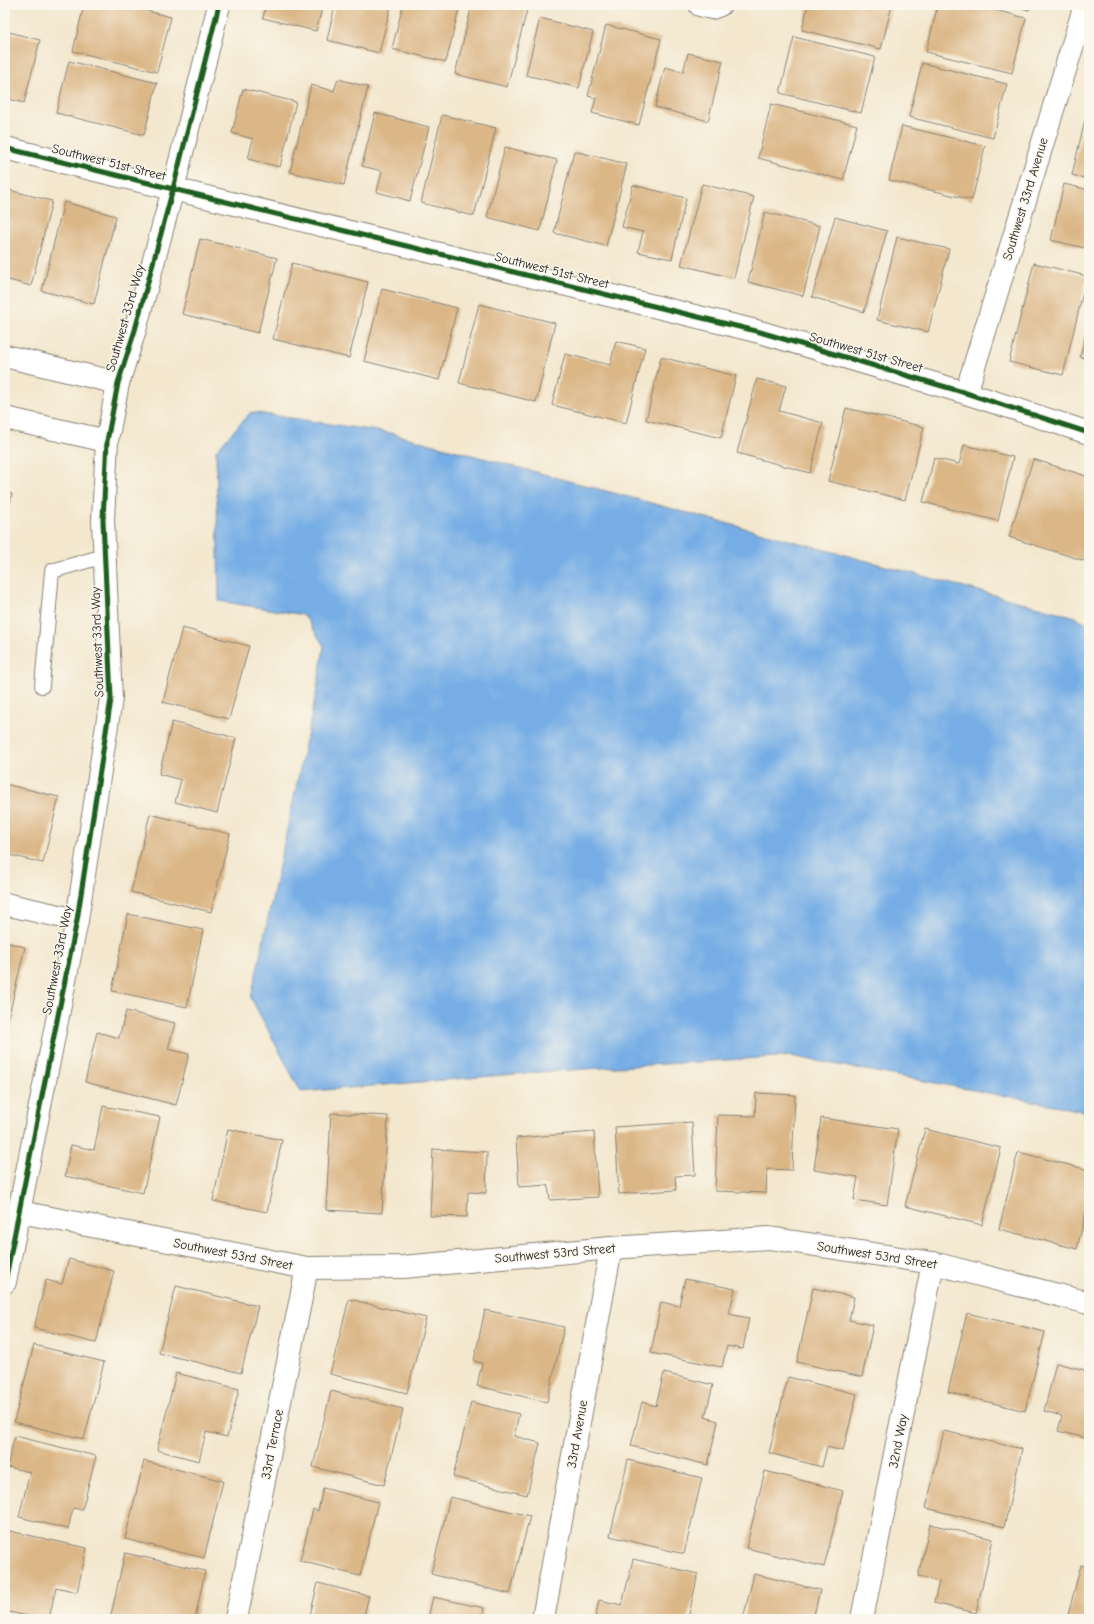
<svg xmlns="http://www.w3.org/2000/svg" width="1094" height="1624" font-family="'Comic Neue',sans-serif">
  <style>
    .water { fill: #76ade5; stroke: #496480 }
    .building { fill: #dbb788 }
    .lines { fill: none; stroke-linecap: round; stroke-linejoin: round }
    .service-casing { stroke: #888275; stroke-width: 16 }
    .minor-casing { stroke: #888275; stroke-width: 24 }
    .service { stroke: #fff; stroke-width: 14 }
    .minor { stroke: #fff; stroke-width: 22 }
    .cycleway-casing { stroke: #fbf7ec; stroke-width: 8 }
    .cycleway { stroke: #1b5e20; stroke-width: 5 }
    .labels { text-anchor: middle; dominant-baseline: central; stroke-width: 3; stroke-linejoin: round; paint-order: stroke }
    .street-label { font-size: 13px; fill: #1c1c1c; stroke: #fbf7ec }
  </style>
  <rect width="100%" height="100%" fill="#fbf7ec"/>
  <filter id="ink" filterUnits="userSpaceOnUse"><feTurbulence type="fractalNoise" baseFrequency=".025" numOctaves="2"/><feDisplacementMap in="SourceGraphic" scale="8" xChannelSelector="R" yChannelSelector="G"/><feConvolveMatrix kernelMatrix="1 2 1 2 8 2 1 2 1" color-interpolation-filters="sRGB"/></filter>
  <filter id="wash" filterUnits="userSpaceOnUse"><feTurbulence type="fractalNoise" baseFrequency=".012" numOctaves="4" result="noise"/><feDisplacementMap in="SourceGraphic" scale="16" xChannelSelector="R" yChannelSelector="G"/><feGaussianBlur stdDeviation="0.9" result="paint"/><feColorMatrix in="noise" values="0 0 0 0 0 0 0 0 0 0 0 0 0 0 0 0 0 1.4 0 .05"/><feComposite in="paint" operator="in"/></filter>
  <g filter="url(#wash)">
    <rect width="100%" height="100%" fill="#f3e7ce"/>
    <polygon class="water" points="251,412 390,433 1076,617 1089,624 1089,1113 1064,1107 790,1056 539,1072 301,1092 251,998 317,689 324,646 304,615 219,601 216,450"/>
    <g id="blocks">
      <g class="building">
        <polygon points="84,5 123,5 171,17 157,72 73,51"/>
        <polygon points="266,5 323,5 316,31 263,18"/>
        <polygon points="335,5 391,5 379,53 327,40"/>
        <polygon points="403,5 460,5 446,62 392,49"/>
        <polygon points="472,5 528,6 507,87 455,74"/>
        <polygon points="808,5 892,5 881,49 802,30"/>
        <polygon points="938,5 975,5 1026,18 1012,73 926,52"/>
        <polygon points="1011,5 1030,5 1029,10"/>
        <polygon points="540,18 593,32 579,88 526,75"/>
        <polygon points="606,25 661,39 639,125 592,113 596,98 588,96"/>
        <polygon points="5,31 40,40 24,103 5,98"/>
        <polygon points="794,37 875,57 861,113 780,93"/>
        <polygon points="688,53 723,61 708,121 655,107 665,67 683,72"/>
        <polygon points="69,61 157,83 144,135 56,113"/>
        <polygon points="922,63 1007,84 993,138 909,117"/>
        <polygon points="338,79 368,87 344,185 290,172 311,85 334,91"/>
        <polygon points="243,89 296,102 280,167 248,159 253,139 232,133"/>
        <polygon points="771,104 857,125 843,180 758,158"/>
        <polygon points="375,113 429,127 410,201 377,192 382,171 362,166"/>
        <polygon points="442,115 496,128 474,216 421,203"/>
        <polygon points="1085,120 1089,121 1089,179 1072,175"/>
        <polygon points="902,126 985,146 972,200 889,180"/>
        <polygon points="505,147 557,160 540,231 487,217"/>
        <polygon points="574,151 627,164 606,246 554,233"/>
        <polygon points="702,184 754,197 734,278 681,265"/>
        <polygon points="1064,184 1089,190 1089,249 1051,240"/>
        <polygon points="633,185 686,198 672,259 638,252 643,232 622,227"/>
        <polygon points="5,189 52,201 31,286 5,279"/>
        <polygon points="64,202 116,216 94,304 42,291"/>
        <polygon points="765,212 820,226 803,296 748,282"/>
        <polygon points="835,217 887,231 864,312 812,297"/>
        <polygon points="897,237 949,249 928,332 877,320"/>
        <polygon points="200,239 277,258 258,333 182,314"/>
        <polygon points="292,263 368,282 349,358 273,339"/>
        <polygon points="1034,263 1087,276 1063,375 1009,362"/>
        <polygon points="382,289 457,308 439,380 364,361"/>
        <polygon points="479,304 555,323 536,402 459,383"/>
        <polygon points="1089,322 1089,359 1080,357"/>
        <polygon points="616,341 645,348 626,423 552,405 565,354 610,365"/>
        <polygon points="661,357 736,376 721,438 646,420"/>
        <polygon points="757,379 786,386 779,411 823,423 810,473 737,453"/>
        <polygon points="846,408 924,427 905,500 828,481"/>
        <polygon points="964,445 1013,457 998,521 923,502 934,458 959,464"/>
        <polygon points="1033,459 1089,477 1089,549 1085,561 1009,537"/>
        <polygon points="5,492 12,494 6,520 5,520"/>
        <polygon points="182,628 249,646 229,719 163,702"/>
        <polygon points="172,722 236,738 217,813 175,802 181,780 159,774"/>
        <polygon points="5,784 59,797 43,863 5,854"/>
        <polygon points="150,814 230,834 211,912 131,892"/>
        <polygon points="128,914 203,930 187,1007 112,991"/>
        <polygon points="5,942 25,947 7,1024 5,1024"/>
        <polygon points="126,1011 175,1023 168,1049 189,1054 176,1105 85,1082 97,1032 119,1038"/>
        <polygon points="756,1093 795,1095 792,1170 767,1169 766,1193 715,1191 718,1115 755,1116"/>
        <polygon points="103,1106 160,1117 143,1193 65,1176 71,1145 94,1150"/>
        <polygon points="331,1113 388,1116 382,1213 326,1210"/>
        <polygon points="821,1118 898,1129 887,1205 854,1200 858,1177 814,1170"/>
        <polygon points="692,1122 695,1175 675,1176 676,1190 619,1194 615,1127"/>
        <polygon points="228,1129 282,1140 267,1212 213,1201"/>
        <polygon points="925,1129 1001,1148 982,1225 905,1206"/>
        <polygon points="594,1132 598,1197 550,1200 548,1185 519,1187 516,1138"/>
        <polygon points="433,1149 487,1152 486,1193 468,1192 467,1217 430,1216"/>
        <polygon points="1018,1152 1089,1170 1089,1199 1077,1249 999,1229"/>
        <polygon points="69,1259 114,1271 96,1343 34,1328 46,1280 62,1284"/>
        <polygon points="685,1279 735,1289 729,1314 749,1318 743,1349 727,1346 722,1367 651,1353 661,1302 679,1306"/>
        <polygon points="176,1286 258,1306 241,1373 159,1353"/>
        <polygon points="813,1288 854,1297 849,1320 873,1325 862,1377 797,1362"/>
        <polygon points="349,1299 426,1318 407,1393 330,1374"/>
        <polygon points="485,1310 564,1327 547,1402 477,1386 482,1363 474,1361"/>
        <polygon points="967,1313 1045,1332 1025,1411 948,1392"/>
        <polygon points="34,1345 104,1362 84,1439 14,1422"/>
        <polygon points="1056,1363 1089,1371 1089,1439 1058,1431 1062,1416 1044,1411"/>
        <polygon points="176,1373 239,1389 227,1437 206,1432 199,1461 157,1450"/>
        <polygon points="664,1373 713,1385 705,1417 718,1421 708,1465 631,1446 642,1402 656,1406"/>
        <polygon points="788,1377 857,1394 843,1451 827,1447 822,1467 769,1453"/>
        <polygon points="331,1391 403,1409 384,1485 313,1467"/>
        <polygon points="471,1402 519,1414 514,1436 540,1443 527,1495 453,1477"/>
        <polygon points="944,1431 1022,1449 1004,1527 926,1508"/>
        <polygon points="15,1436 96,1456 82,1510 73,1508 68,1529 19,1517 30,1472 7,1467"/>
        <polygon points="628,1460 702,1478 684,1554 610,1536"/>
        <polygon points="144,1461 223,1481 204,1558 125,1539"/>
        <polygon points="765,1471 843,1491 824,1567 746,1548"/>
        <polygon points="323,1488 378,1502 360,1576 300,1561 313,1509 318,1511"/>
        <polygon points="450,1497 530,1516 510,1594 431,1574"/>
        <polygon points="930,1524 993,1539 976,1613 934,1603 939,1581 918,1576"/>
        <polygon points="5,1530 87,1548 77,1592 56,1587 49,1619 40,1619 5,1611"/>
        <polygon points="125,1553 205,1571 195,1619 110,1619"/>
        <polygon points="633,1559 698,1574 688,1619 595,1619 599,1600 622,1605"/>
        <polygon points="1081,1565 1089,1567 1089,1619 1067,1619"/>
        <polygon points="754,1574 820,1590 813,1619 743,1619"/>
        <polygon points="318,1583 369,1596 363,1619 309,1619"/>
        <polygon points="433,1597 484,1608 482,1619 428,1619"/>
      </g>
    </g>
  </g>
  <g filter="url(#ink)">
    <use href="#blocks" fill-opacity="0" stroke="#888275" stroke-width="1"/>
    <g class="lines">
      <defs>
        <polyline id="service" points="42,686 52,571 104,556"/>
        <g id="minor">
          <polyline points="700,5 712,8 720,5"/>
          <polyline points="5,148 760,332 966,393 1089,433"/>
          <polyline points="5,356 118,383"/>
          <polyline points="966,393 1085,5"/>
          <polyline points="5,418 107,441"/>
          <polyline points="5,904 77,920"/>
          <polyline points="20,1212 307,1268 403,1267 611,1248 769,1238 933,1263 1089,1303"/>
          <polyline points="5,1282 77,920 111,699 103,520 107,441 118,383 135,330 173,189 219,5"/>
          <polyline points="236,1619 307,1268"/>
          <polyline points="543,1619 611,1248"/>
          <polyline points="862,1619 933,1263"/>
        </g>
      </defs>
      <use href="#service" class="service-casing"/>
      <use href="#minor" class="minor-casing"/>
      <use href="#service" class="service"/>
      <use href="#minor" class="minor"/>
      <defs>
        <g id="cycleway">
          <polyline points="5,148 760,332 966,393 1089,433"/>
          <polyline points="5,1282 77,920 111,699 103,520 107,441 118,383 135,330 173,189 219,5"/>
        </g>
      </defs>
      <use href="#cycleway" class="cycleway-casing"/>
      <use href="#cycleway" class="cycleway"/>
    </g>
  </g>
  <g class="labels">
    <g class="street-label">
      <text transform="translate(109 162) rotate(14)">Southwest 51st Street</text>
      <text transform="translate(1025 199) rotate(-73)">Southwest 33rd Avenue</text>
      <text transform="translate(552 270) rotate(14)">Southwest 51st Street</text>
      <text transform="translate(125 318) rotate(-74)">Southwest 33rd Way</text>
      <text transform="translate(866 352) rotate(16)">Southwest 51st Street</text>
      <text transform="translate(97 642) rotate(-92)">Southwest 33rd Way</text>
      <text transform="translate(57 960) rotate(-79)">Southwest 33rd Way</text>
      <text transform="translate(555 1253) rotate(-5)">Southwest 53rd Street</text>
      <text transform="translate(233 1254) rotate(11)">Southwest 53rd Street</text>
      <text transform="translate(877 1255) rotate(9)">Southwest 53rd Street</text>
      <text transform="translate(577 1434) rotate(-80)">33rd Avenue</text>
      <text transform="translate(898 1441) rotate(-79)">32nd Way</text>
      <text transform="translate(272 1444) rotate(-79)">33rd Terrace</text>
    </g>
  </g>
  <rect width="1094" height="1624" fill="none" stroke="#fbf7ec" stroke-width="20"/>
</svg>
